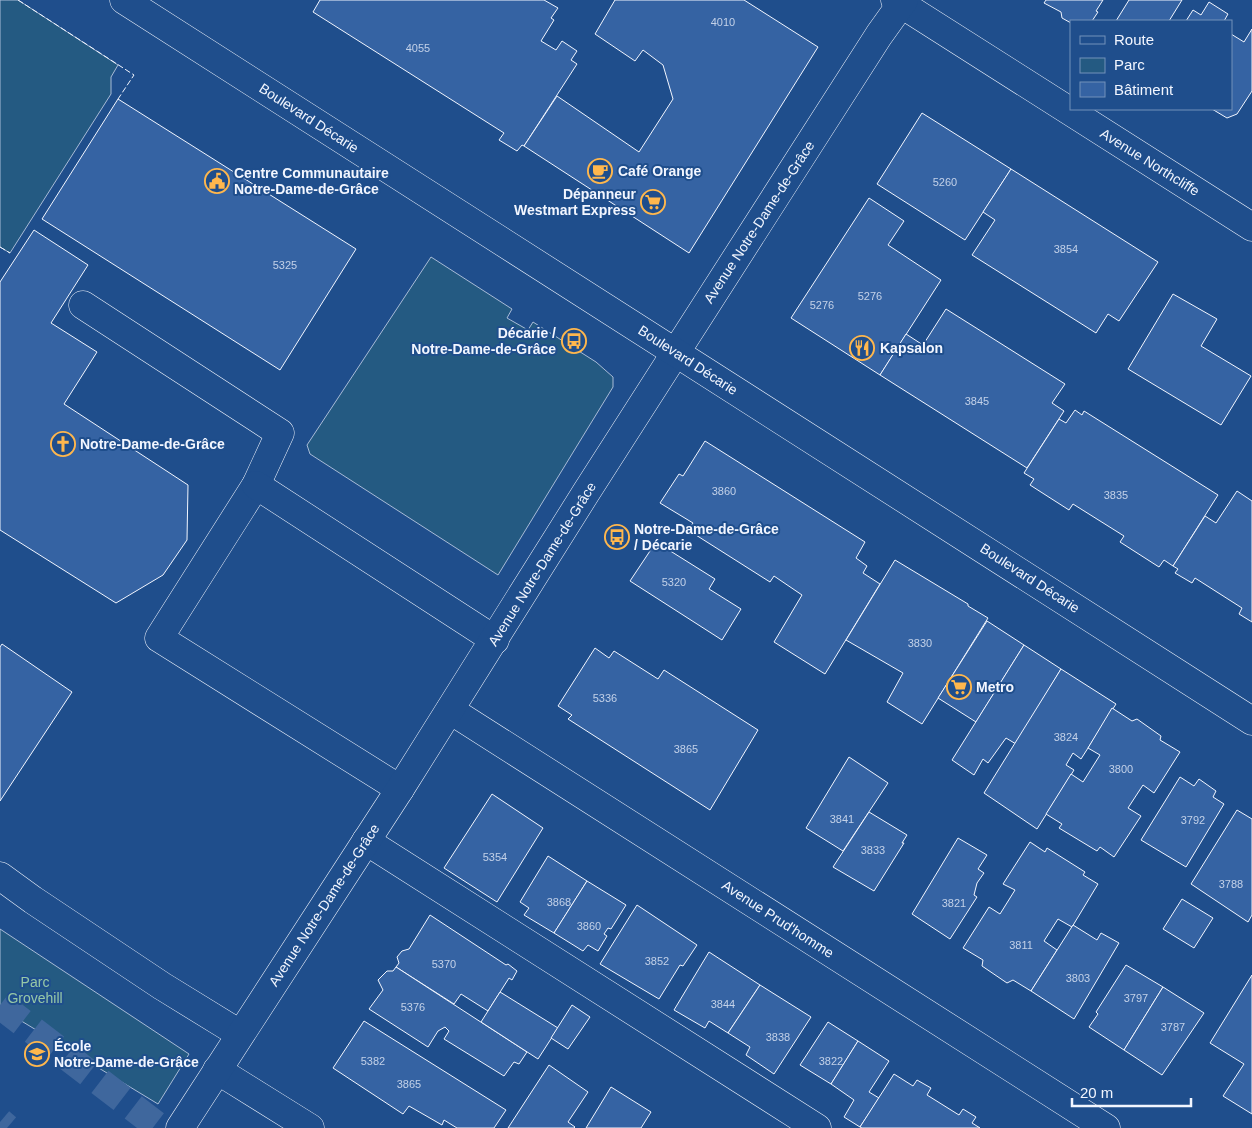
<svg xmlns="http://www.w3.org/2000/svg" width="1252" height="1128" font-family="Helvetica,sans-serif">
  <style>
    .green { fill: #245a82; stroke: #a8bbd7 }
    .building { fill: #3563a3; stroke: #f2f6ff }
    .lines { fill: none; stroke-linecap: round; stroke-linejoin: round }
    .highway-tunnel { stroke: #3f679d; stroke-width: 28; stroke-dasharray: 28 14; stroke-linecap: butt }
    .minor-casing { stroke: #f2f6ff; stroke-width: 29 }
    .major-casing { stroke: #f2f6ff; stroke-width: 29 }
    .minor { stroke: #1f4e8c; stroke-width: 28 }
    .major { stroke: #1f4e8c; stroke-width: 28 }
    .fence { stroke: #f2f6ff; stroke-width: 1; stroke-dasharray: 6 2.5; stroke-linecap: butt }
    .labels { text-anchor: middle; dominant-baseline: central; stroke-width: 4; stroke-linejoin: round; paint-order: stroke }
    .number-label { font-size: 11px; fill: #c3d1e8 }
    .street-label { font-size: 14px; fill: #f2f6ff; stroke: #1f4e8c }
    .poi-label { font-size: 14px; font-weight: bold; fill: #f2f6ff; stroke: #1f4e8c; text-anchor: start }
    .park-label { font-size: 14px; fill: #97c8a6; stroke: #1f4e8c }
  </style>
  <rect width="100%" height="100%" fill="#1f4e8c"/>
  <g class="green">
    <polygon points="0,0 18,0 118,65 111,77 111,94 10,253 0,247"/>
    <polygon points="431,257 512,309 507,318 528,330 533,322 596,362 613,377 613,387 498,575 310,454 307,445"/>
    <polygon points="0,929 189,1054 158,1104 0,1008"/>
  </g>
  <g class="building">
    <polygon points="320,0 544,0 558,8 551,18 554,20 541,41 556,50 562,41 577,51 571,60 577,64 524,146 522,145 517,151 499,140 504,133 313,12"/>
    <polygon points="615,0 744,0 818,47 689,253 524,146 557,96 639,152 673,99 663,65 643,50 635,61 595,34"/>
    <polygon points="1046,0 1103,0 1096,11 1098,12 1092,21 1071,21 1071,23 1062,18 1061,12 1044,3"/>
    <polygon points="1129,0 1182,0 1169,21 1116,21"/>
    <polygon points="1209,2 1228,14 1224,21 1186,21 1193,10 1201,15"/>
    <polygon points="1252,29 1252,91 1237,114 1227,118 1212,109 1231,109 1231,34 1244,42"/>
    <polygon points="118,99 356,249 280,370 42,219"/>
    <polygon points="922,113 1011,169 965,240 877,184"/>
    <polygon points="1011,169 1158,262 1119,321 1108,314 1096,333 972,255 995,220 983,212"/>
    <polygon points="869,198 904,221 888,245 941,280 880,375 791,318"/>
    <polygon points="34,230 88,265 51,323 97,352 64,404 188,485 187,540 163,575 116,603 0,530 0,282"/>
    <polygon points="1173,294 1217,319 1201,346 1251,376 1221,425 1128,369"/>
    <polygon points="946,309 1065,384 1052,403 1064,411 1027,468 880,375 906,334 923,345"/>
    <polygon points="1075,410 1082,415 1084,411 1218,495 1173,566 1164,560 1159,567 1120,542 1124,536 1073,504 1069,510 1030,485 1034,479 1024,473 1059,419 1066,423"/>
    <polygon points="705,441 865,542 856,558 867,566 863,573 880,584 825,674 774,642 802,595 774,576 770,582 688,530 693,523 660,503 679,474 683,476"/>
    <polygon points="1237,491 1252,501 1252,622 1239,614 1242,608 1195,578 1192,583 1175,573 1178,569 1173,566 1205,516 1216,523"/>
    <polygon points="656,542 715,579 709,589 741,609 722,640 630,581"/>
    <polygon points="895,560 968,604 968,606 988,618 922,724 887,702 903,673 846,640"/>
    <polygon points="987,621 1024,645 976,722 938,698"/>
    <polygon points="2,644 72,692 0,801 0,647"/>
    <polygon points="1024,645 1061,669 1016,744 1006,738 988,763 983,759 974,775 952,760"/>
    <polygon points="595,648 609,658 614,651 658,679 664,670 758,730 710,810 568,719 572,715 558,706"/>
    <polygon points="1061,669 1116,704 1081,759 1073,753 1066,765 1074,770 1037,829 984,793"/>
    <polygon points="1112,708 1132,721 1137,719 1161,736 1160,740 1180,752 1154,793 1143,785 1128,808 1141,816 1114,857 1100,847 1097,851 1059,828 1062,824 1046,814 1071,774 1083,782 1100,755 1088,748"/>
    <polygon points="849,757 888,783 843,851 806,828"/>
    <polygon points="1180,777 1194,786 1199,779 1216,791 1213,797 1224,804 1186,867 1141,840"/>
    <polygon points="492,794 543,828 497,902 444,868"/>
    <polygon points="1237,810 1252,819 1252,915 1248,922 1191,884"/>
    <polygon points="869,812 907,835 902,843 904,843 874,891 833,867"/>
    <polygon points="958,838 987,855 978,869 984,873 977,883 974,895 977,897 950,939 912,914"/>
    <polygon points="1030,842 1045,852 1047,848 1085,872 1083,875 1098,884 1072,927 1058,919 1044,941 1057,950 1031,991 1013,980 1007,983 982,966 983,960 963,948 989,907 1000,914 1015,890 1003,884"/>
    <polygon points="548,856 587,881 554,933 524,915 529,908 520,902"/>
    <polygon points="587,881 626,905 611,929 608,928 604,934 607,936 598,951 588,945 583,951 554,933"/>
    <polygon points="1182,899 1213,918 1194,948 1163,929"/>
    <polygon points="637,905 697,945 683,966 680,965 659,999 600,964"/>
    <polygon points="430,915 506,965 508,964 517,971 512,980 509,978 488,1011 461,994 454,1004 396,967 399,963 397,957 402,951 409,949"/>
    <polygon points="1073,925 1097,940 1101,933 1119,943 1074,1019 1031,991"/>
    <polygon points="709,952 760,985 728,1033 709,1021 705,1028 674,1010"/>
    <polygon points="1126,965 1163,987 1124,1050 1089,1027 1098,1014 1096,1012"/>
    <polygon points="396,967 527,1052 519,1064 514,1062 504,1076 444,1039 449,1031 445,1027 438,1031 428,1047 369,1009 383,990 378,980 387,971 393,971"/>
    <polygon points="1252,975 1252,1114 1223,1096 1244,1064 1210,1043"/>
    <polygon points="760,985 811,1017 774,1074 746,1055 750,1047 728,1033"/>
    <polygon points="1163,987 1204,1013 1162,1075 1124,1050"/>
    <polygon points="500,992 558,1028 538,1059 481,1022"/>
    <polygon points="572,1005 590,1017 568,1049 551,1038"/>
    <polygon points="364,1021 506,1110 494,1128 457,1128 444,1120 442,1125 409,1106 403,1114 333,1068"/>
    <polygon points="828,1022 858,1041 831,1084 800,1065"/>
    <polygon points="858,1041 889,1061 869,1092 879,1098 860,1127 844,1117 854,1100 831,1084"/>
    <polygon points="549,1065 588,1092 568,1122 575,1127 574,1128 508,1128"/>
    <polygon points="894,1074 913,1086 917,1080 931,1088 927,1095 959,1115 963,1109 976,1117 972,1123 980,1128 862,1128 860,1127"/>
    <polygon points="611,1087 651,1112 641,1128 586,1128"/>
  </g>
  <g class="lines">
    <g class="highway-tunnel">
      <polyline points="0,1005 160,1128"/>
      <polyline points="0,1122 7,1128"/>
    </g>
    <defs>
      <g id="minor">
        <polyline points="895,0 1252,227"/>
        <polyline points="83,305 280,433 256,485 159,638 400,789"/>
        <polyline points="256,485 495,640"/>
        <polyline points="450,710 1106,1128"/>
        <polyline points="366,841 817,1128"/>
        <polyline points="0,876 33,900 162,986 240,1034"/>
        <polyline points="217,1070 310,1128"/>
        <polyline points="180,1128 400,789 587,491 879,35 904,0"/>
      </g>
      <polyline id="major" points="124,0 1252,721"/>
    </defs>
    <use href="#minor" class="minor-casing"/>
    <use href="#major" class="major-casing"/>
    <use href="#minor" class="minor"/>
    <use href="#major" class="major"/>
    <g class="fence">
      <polyline points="18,0 134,75 118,99"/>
      <polyline points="0,247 10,253"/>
    </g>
  </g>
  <defs>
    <symbol id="cafe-ring" viewBox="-11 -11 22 22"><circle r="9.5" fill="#1f4e8c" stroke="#ffb74d" stroke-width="1.5"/><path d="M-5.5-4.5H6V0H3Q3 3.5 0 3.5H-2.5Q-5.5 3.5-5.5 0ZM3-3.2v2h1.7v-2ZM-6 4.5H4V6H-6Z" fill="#ffb74d"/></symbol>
    <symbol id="civic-ring" viewBox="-11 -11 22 22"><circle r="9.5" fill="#1f4e8c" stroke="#ffb74d" stroke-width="1.5"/><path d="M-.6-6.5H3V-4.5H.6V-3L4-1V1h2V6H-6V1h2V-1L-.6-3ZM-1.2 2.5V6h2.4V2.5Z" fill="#ffb74d"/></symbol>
    <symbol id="supermarket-ring" viewBox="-11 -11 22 22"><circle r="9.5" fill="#1f4e8c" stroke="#ffb74d" stroke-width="1.5"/><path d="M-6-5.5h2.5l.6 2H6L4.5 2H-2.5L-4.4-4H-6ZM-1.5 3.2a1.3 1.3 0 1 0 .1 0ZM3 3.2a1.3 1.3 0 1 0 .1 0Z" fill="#ffb74d"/></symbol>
    <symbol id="bus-ring" viewBox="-11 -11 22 22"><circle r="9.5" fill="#1f4e8c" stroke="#ffb74d" stroke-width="1.5"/><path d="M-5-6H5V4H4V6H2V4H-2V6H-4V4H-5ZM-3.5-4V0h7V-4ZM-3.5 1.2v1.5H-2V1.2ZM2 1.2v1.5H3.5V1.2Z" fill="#ffb74d"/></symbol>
    <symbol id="restaurant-ring" viewBox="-11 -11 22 22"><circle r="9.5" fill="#1f4e8c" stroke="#ffb74d" stroke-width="1.5"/><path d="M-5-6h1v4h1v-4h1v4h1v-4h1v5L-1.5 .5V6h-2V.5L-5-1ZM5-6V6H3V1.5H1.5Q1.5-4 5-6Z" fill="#ffb74d"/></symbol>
    <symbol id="church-ring" viewBox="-11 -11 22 22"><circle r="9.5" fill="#1f4e8c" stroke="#ffb74d" stroke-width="1.5"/><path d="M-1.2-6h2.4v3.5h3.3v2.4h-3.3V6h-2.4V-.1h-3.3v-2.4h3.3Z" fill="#ffb74d"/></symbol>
    <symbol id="school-ring" viewBox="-11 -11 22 22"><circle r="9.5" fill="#1f4e8c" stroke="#ffb74d" stroke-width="1.5"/><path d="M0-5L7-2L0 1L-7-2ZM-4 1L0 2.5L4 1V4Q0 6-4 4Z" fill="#ffb74d"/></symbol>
  </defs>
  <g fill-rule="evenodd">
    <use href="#cafe-ring" x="586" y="157" width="28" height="28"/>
    <use href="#civic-ring" x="203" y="167" width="28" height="28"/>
    <use href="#supermarket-ring" x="639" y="188" width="28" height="28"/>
    <use href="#bus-ring" x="560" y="327" width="28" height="28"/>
    <use href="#restaurant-ring" x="848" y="334" width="28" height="28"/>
    <use href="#church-ring" x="49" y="430" width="28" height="28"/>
    <use href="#bus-ring" x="603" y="523" width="28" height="28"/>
    <use href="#supermarket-ring" x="945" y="673" width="28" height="28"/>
    <use href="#school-ring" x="23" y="1040" width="28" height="28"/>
  </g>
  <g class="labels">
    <g class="number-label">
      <text x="723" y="22">4010</text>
      <text x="418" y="48">4055</text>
      <text x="945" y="182">5260</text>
      <text x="1066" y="249">3854</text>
      <text x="285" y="265">5325</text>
      <text x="870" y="296">5276</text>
      <text x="822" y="305">5276</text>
      <text x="977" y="401">3845</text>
      <text x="724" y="491">3860</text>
      <text x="1116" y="495">3835</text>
      <text x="674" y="582">5320</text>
      <text x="920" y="643">3830</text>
      <text x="605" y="698">5336</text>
      <text x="1066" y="737">3824</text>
      <text x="686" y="749">3865</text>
      <text x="1121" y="769">3800</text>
      <text x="842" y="819">3841</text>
      <text x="1193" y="820">3792</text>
      <text x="873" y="850">3833</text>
      <text x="495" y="857">5354</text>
      <text x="1231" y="884">3788</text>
      <text x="559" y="902">3868</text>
      <text x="954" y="903">3821</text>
      <text x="589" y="926">3860</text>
      <text x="1021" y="945">3811</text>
      <text x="657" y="961">3852</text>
      <text x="444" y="964">5370</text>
      <text x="1078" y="978">3803</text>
      <text x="1136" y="998">3797</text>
      <text x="723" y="1004">3844</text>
      <text x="413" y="1007">5376</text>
      <text x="1173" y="1027">3787</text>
      <text x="778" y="1037">3838</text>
      <text x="373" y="1061">5382</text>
      <text x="831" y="1061">3822</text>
      <text x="409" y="1084">3865</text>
    </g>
    <g class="street-label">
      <text transform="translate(309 118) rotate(33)">Boulevard Décarie</text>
      <text transform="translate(1150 162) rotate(32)">Avenue Northcliffe</text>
      <text transform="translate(759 222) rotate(-57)">Avenue Notre-Dame-de-Grâce</text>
      <text transform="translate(688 360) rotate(33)">Boulevard Décarie</text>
      <text transform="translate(542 564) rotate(-58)">Avenue Notre-Dame-de-Grâce</text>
      <text transform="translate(1030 578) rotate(33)">Boulevard Décarie</text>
      <text transform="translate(324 905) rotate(-57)">Avenue Notre-Dame-de-Grâce</text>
      <text transform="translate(778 919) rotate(33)">Avenue Prud'homme</text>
    </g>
    <g class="poi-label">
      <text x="618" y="171">Café Orange</text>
      <text x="234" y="173">Centre Communautaire<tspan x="234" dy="16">Notre-Dame-de-Grâce</tspan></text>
      <text x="636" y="194" text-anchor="end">Dépanneur<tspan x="636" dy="16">Westmart Express</tspan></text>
      <text x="556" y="333" text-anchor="end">Décarie /<tspan x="556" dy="16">Notre-Dame-de-Grâce</tspan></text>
      <text x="880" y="348">Kapsalon</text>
      <text x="80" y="444">Notre-Dame-de-Grâce</text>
      <text x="634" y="529">Notre-Dame-de-Grâce<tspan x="634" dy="16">/ Décarie</tspan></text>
      <text x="976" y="687">Metro</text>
      <text x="54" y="1046">École<tspan x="54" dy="16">Notre-Dame-de-Grâce</tspan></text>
    </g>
    <g class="park-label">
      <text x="35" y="982">Parc<tspan x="35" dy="16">Grovehill</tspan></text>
    </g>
  </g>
  <rect x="1070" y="20" width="162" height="90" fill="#1f4e8c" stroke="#7391ba"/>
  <rect x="1080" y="36" width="25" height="8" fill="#1f4e8c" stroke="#7391ba"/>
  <text x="1114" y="45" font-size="15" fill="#f2f6ff">Route</text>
  <rect x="1080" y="58" width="25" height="15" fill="#245a82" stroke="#7391ba"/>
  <text x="1114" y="70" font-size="15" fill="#f2f6ff">Parc</text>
  <rect x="1080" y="82" width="25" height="15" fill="#3563a3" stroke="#7391ba"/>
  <text x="1114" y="95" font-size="15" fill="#f2f6ff">Bâtiment</text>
  <path d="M1072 1098v8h119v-8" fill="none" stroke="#f2f6ff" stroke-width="2.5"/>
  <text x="1080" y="1098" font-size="15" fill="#f2f6ff" stroke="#1f4e8c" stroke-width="4" paint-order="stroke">20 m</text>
</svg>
